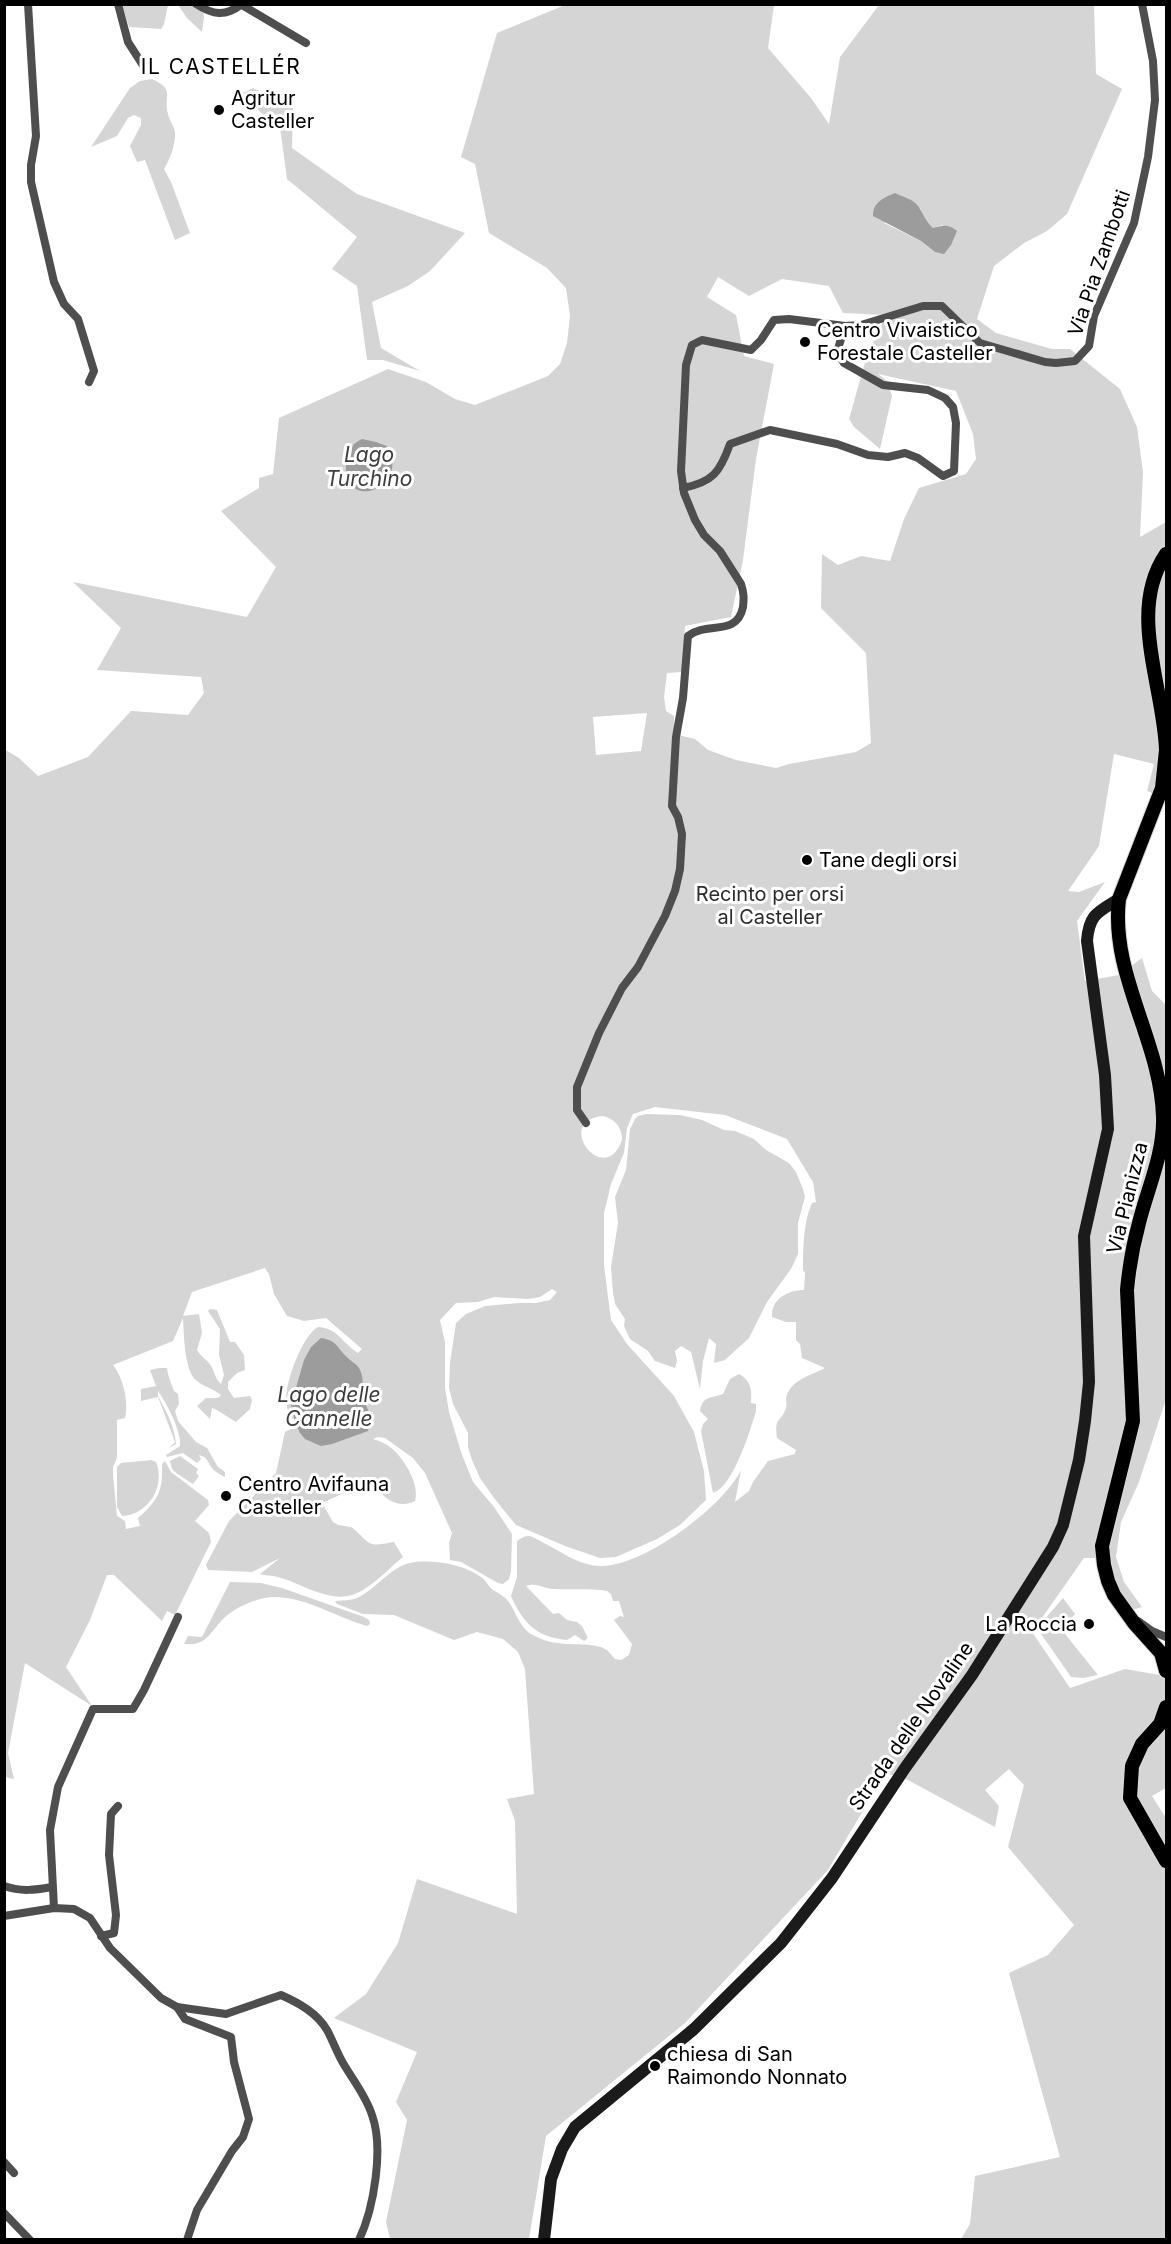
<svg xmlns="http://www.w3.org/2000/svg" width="1171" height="2244" font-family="Inter,sans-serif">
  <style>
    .green { fill: #d5d5d5; fill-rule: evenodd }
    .water { fill: #9c9c9c }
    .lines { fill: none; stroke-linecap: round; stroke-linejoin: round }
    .primary-casing { stroke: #dbdbdb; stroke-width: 16 }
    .street { stroke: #4e4e4e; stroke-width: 8 }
    .secondary { stroke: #1b1b1b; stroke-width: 12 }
    .primary { stroke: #000; stroke-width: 14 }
    .poi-dot { fill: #000; stroke: #fff; stroke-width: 2 }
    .labels { text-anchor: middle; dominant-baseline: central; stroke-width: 6; stroke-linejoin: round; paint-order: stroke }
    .poi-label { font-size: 20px; fill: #000; stroke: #fff; text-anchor: start }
    .street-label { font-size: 20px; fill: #000; stroke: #fff }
    .park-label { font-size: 20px; fill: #2c2c2c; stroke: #fff }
    .neighbourhood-label { font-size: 21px; letter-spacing: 1.5px; fill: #000; stroke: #fff }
    .water-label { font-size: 21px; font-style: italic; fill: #3d3d3d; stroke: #fff }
  </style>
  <rect width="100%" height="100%" fill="#fff"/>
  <g class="green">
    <polygon points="122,5 168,5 164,24 161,29 129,27"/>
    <polygon points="178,5 203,5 204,17 202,32 187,18"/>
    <path d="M565,5h209l-6,43 43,50 18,26 11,-67 39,-52h215l2,69 26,15 -55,125 -20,17 -23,12 -30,23 -17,53 19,14 56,16h18l50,40 17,38 6,45 -3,65 26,-15v276l-19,-7 7,-27 -40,-10 -15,92 -31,45 11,1 26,-10 -28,39 8,60 34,-6 23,-17 10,33 14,14v394l-27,83 -18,40 -5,35 8,25 18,25 -10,3 -14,-18 -13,-34h-21l-52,74 38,56 55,-19 41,7v112l-14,8 14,22v421h-205l9,-15 5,-48 85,-19 -51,-184 39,-18 26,-30 -66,-78 16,-62 -15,-16 -24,21 14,16 -4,21 -89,-48 -21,-6 -57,97 -143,153 -139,113 -17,103h-139l-4,-17 21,-102 -11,-18 21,-50 -83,-34 32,-24 32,-51 19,-64 100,35 -2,-93 -8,-22 27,-5 -9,-125 -7,-17 -15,-13 -26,-7 -23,8 -60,-25 -31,-1 -26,-10 -2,-3c9,-1 18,0 26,-5 19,-11 31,-31 54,-34 21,-2 48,2 66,15 5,3 7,9 12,13 5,3 11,6 15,11 8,10 11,26 23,33 25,15 45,7 70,13l6,3 8,9 6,1 8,-5 3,-11 -18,-24 6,-4 4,1 -5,-16h-6l-2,-7 -4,-3c-18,-3 -35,-1 -53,-2 -11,0 -17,-7 -28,-3l27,28 6,-1 8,7 10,2 5,4 6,12 -4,3 -9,-6 -8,5c-31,-3 -44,-17 -56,-44l6,-19v-36c4,-3 7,-5 12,-5 6,1 12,6 17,8 17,9 35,22 55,22 43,0 122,-59 140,-96l-6,32 14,-11 4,-9 15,-21 27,-7 1,-4 -19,-12c-3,-22 4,-15 9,-30 1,-3 0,-7 0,-10 5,-19 24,-22 39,-30l-23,-10 -2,-14 -4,-4v-18h-10l-14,-5c-1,-18 16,-27 32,-27l1,-17 -2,-3c0,-21 0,-47 9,-67l4,-1 -3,-20 -26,-43 -62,-24 -70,-8 -22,7 -6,14 -3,25 -13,31 -7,29v52l7,55 16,24 47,52 20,36 10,39 2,29 -26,25 -23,14 -41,18 -16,1 -35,-12 -49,-21 -22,-27 -14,-20 -8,-18 -4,-13v-14l-15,-29 -4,-16 1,-25 6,-40 10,-9 19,-8 33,-3h18l14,-3 7,-8 -5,-3 -12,8 -12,2 -34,-2 -16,5 -22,1 -16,17 5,22v46l4,24 12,40 12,30 21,25 18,27 -1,38 -2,7 -6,5 -5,-1 -37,-21 -11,-2 -1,-17 3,-10 -27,-60 -12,-15 -28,-20 -7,-1 -5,2c6,2 12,4 17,8 14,11 30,37 25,54 -14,7 -26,1 -36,-10l-35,2 -22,10 11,19 5,3 13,2c21,16 13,21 43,15l9,15c-15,12 -31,30 -48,37 -25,10 -54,-11 -77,-17 -6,-2 -13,-1 -18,-3l20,-16 -28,14 -44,-2 -2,-5 2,-4 21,-40 47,-48 9,-41 11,-6 16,13 -18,-20 -4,-2c-2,-6 -4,-11 -4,-18 0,-18 16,-63 32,-72 20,1 24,16 40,26l4,-4 -36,-31 -22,3 -17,-5 -13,-22 -5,-20 -4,-6 -73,24 -9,24 16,-2 3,19 -5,17c4,7 10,9 14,16 4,6 4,13 10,18l3,-9 -5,-20 1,-26 -12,-18 2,-2 7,1 13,32h5l9,13 1,15 -8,3 -9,9v7l6,9 16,-2 2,4 -2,9 -14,13 -21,-13 -3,-1 -2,11 -13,-13 9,-8h12l3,-3c-7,-6 -17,-8 -24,-14 -13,-9 -13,-48 -14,-63l-10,23 -60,24c10,12 16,37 12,53l-8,2v38l-4,9v8l4,41 8,5 1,8 14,-3 -2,-8c20,-18 25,-26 24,-54l3,-3 6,11 37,28 1,5 -14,16 14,12 2,9 -36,73 -8,-4 -5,10 -48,-46h-7l-17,45 -24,47 26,39 -67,-43 -17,90 6,26 -9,-2 -1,-1028 15,9 19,18 50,-19 43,-46 57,4 16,-22 -3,-16 -104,-7 24,-42 -48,-46 174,35 29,-50 -55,-56 38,-23v-10l14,-4 6,-56 109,-49 38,13 29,17 20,6 73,-29 12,-12 7,-21 3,-27 -4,-28 -19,-20 -58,-35 -14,-69 -14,-7 36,-124zM920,208l6,14 7,6 10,-3 -8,27 -14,-11 -37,-18zM718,277l31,19 33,-17 47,7 14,27 43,2 -20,44 -17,60 5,8 26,22 12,-53 -5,-15 -9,-7 78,17 17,43 3,25 -10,15 -47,14 -15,31 -14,42 -29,-5 -23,9 -16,-11 -1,54 45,45 5,90 -15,9 -67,12 -13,4 -40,-8 -28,-10 -13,-11 -21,-5v-18l-8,-5 -2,-14 3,-24 15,-1 3,-46 46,-9 12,-57 13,-101 18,-95 -30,-8 -8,-41 -29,-18zM647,713l-6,38 -45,4 -3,-38zM603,1116c12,3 19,11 19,24 -17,49 -70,-19 -19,-24z"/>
    <path d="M152,79c24,11 11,16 16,35 1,6 6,12 7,18 1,12 -5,27 -11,37l7,13 19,51 -15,7 -30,-80 -8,2 -7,-16 11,-21v-7l-7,-3 -6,3 -11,18 -26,11 39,-59 10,-7z"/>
    <polygon points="253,88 293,108 292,148 357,194 465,233 430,271 408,286 372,302 381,348 420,371 383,360 367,360 357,286 332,269 357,237 287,179 280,127 265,117 243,93"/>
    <polygon points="646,1114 680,1115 702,1120 724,1130 735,1131 754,1139 766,1150 789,1163 796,1172 803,1189 805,1197 798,1223 798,1254 791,1269 767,1302 749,1338 725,1360 714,1363 716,1344 709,1338 703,1361 700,1389 691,1352 681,1346 675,1351 677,1361 675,1368 655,1361 648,1351 630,1339 624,1326 625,1319 615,1304 613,1293 611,1267 618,1223 615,1197 626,1170 630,1129 635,1119 638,1116"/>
    <path d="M159,1368h8c1,9 4,14 7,23l4,3 1,10 -4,7 3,10 18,21 11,6 11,19 7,5v5c-4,-2 -10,-5 -13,-9 -5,-6 -4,-11 -13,-13l2,4 -4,4 -14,-10 -16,4 -1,-2 14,-9c2,-14 -14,-44 -22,-55v5c8,15 17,31 18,48l-7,4 6,-6 -17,-45 -17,4v-12l15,-3 -6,-16z"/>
    <path d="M739,1374c12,7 13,15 12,29l5,1v7c-6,20 -23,76 -43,82l-12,-62 2,-7 5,-5 -8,-8c3,-16 10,-12 23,-17l7,-15z"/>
    <polygon points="180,1456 198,1469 196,1473 199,1476 193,1484 176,1473 172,1469 170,1461"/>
    <path d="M151,1460l5,2c10,24 -8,53 -34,54l-5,-9v-40l4,-4z"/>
    <path d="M230,1582l31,1 21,5 82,29 5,3 1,4 -3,2c-29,-8 -61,-29 -92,-29 -17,0 -39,10 -51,21 -13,13 -18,29 -40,26l4,-8 14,1z"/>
    <polygon points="1063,1598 1075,1614 1061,1629 1098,1675 1083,1678 1071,1677 1037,1628"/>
  </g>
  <g class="water">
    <path d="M895,193c8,4 18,6 23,13 6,8 7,15 15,22 10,-3 16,-4 24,3l-6,14 -7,9 -9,-2 -14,-11 -48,-25c0,-14 10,-18 22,-23z"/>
    <path d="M362,439l14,3 11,4c25,41 -44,68 -41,19 1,-14 3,-19 16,-26z"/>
    <path d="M321,1338c17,3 15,9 26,19 4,5 11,7 13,13 4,8 2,16 3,24 3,19 10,14 5,37l-36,13 -11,2 -16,-7 -5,-6 -5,-11 -4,-17 13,-45 7,-13z"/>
  </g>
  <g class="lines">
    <defs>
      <g id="primary">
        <path d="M1166,554c-39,57 -2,133 0,196"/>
        <path d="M1166,750l-4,38 -43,111c-9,76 42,142 44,218 1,37 -15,70 -24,106 -6,22 -10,45 -12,67l6,131 -31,125 2,19 4,16 6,14 20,28 27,30 5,18"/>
        <polyline points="1166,1707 1160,1724 1142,1744 1132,1766 1130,1798 1166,1861"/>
      </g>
    </defs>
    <use href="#primary" class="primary-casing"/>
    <g class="street">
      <polyline points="28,4 36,136 31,165 31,182 54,282 64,304 78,319 94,371 89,382"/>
      <polyline points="118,4 128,42 146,70"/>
      <path d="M196,4c17,11 29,13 46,0"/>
      <polyline points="242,5 306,43"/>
      <path d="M683,488c30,-6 37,-16 47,-44l40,-14 67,14 31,11 20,2 17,-4 13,5 25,18 11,-5 2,-48 -3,-16 -8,-9 -17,-8 -45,-5 -39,-22 -7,-11 8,-26"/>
      <path d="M586,1123l-9,-13v-23l22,-54 23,-45 16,-21 27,-51 10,-25 5,-22 2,-35 -4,-17 -6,-11 4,-69 7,-39 5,-62c19,-15 49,1 55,-29 1,-9 1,-14 -2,-23l-21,-33 -16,-16 -9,-15 -11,-27 -3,-22 5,-106 6,-20 10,-5 49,10 10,-10 13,-20 15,-1 56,7 16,-1 62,-19h19l38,37 65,19 11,1 19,-2 14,-15 5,-30 40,-93 14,-66 7,-57 -2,-39 -11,-57"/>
      <polyline points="1138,1621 1152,1631 1166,1637"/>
      <path d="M4,1886c17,6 31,4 48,1"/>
      <polyline points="54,1908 50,1830 58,1787 93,1709 133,1709 144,1690 178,1617"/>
      <polyline points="4,1916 54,1908 74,1909 90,1918 110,1948 161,1998 177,2007 185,2019 231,2037 234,2062 249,2119 243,2137 232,2151 197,2210 187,2240"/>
      <polyline points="101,1936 114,1933 116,1915 109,1855 111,1814 118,1806"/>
      <path d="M177,2007l49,7 55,-19c18,8 36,18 46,35 6,11 10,23 16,33 10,17 23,33 29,52 12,33 2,93 -13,125"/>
      <polyline points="4,2162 14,2173"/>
      <polyline points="4,2213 30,2240"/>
    </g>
    <path class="secondary" d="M544,2240l7,-61 11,-30 13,-22 119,-98 87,-86 51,-65 73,-110 67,-93 81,-128 10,-22 16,-65 6,-39 4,-39 -5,-146 24,-107 -3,-54 -18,-134c2,-27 11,-29 32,-42"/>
    <use href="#primary" class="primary"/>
  </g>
  <g class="poi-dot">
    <circle cx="219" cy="110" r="6"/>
    <circle cx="805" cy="342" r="6"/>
    <circle cx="807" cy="860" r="6"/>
    <circle cx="226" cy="1496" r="6"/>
    <circle cx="1089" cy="1624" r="6"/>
    <circle cx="655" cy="2066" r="6"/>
  </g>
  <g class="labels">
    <g class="poi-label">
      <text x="231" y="98">Agritur<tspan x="231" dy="23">Casteller</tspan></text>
      <text x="817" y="330">Centro Vivaistico<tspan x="817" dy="23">Forestale Casteller</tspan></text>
      <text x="819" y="860">Tane degli orsi</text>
      <text x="238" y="1484">Centro Avifauna<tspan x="238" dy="23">Casteller</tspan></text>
      <text x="1077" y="1624" text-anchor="end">La Roccia</text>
      <text x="667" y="2054">chiesa di San<tspan x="667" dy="23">Raimondo Nonnato</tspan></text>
    </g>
    <g class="street-label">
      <text transform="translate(1099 263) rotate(-71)">Via Pia Zambotti</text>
      <text transform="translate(1127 1198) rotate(-76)">Via Pianizza</text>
      <text transform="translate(911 1726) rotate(-55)">Strada delle Novaline</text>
    </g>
    <g class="park-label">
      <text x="770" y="894">Recinto per orsi<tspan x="770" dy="23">al Casteller</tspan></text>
    </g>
    <g class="neighbourhood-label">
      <text x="221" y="66">IL CASTELLÉR</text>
    </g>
    <g class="water-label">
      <text x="369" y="454">Lago<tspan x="369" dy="24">Turchino</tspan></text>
      <text x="329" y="1394">Lago delle<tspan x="329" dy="24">Cannelle</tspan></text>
    </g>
  </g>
  <rect width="1171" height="2244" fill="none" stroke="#000000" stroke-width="12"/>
</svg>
